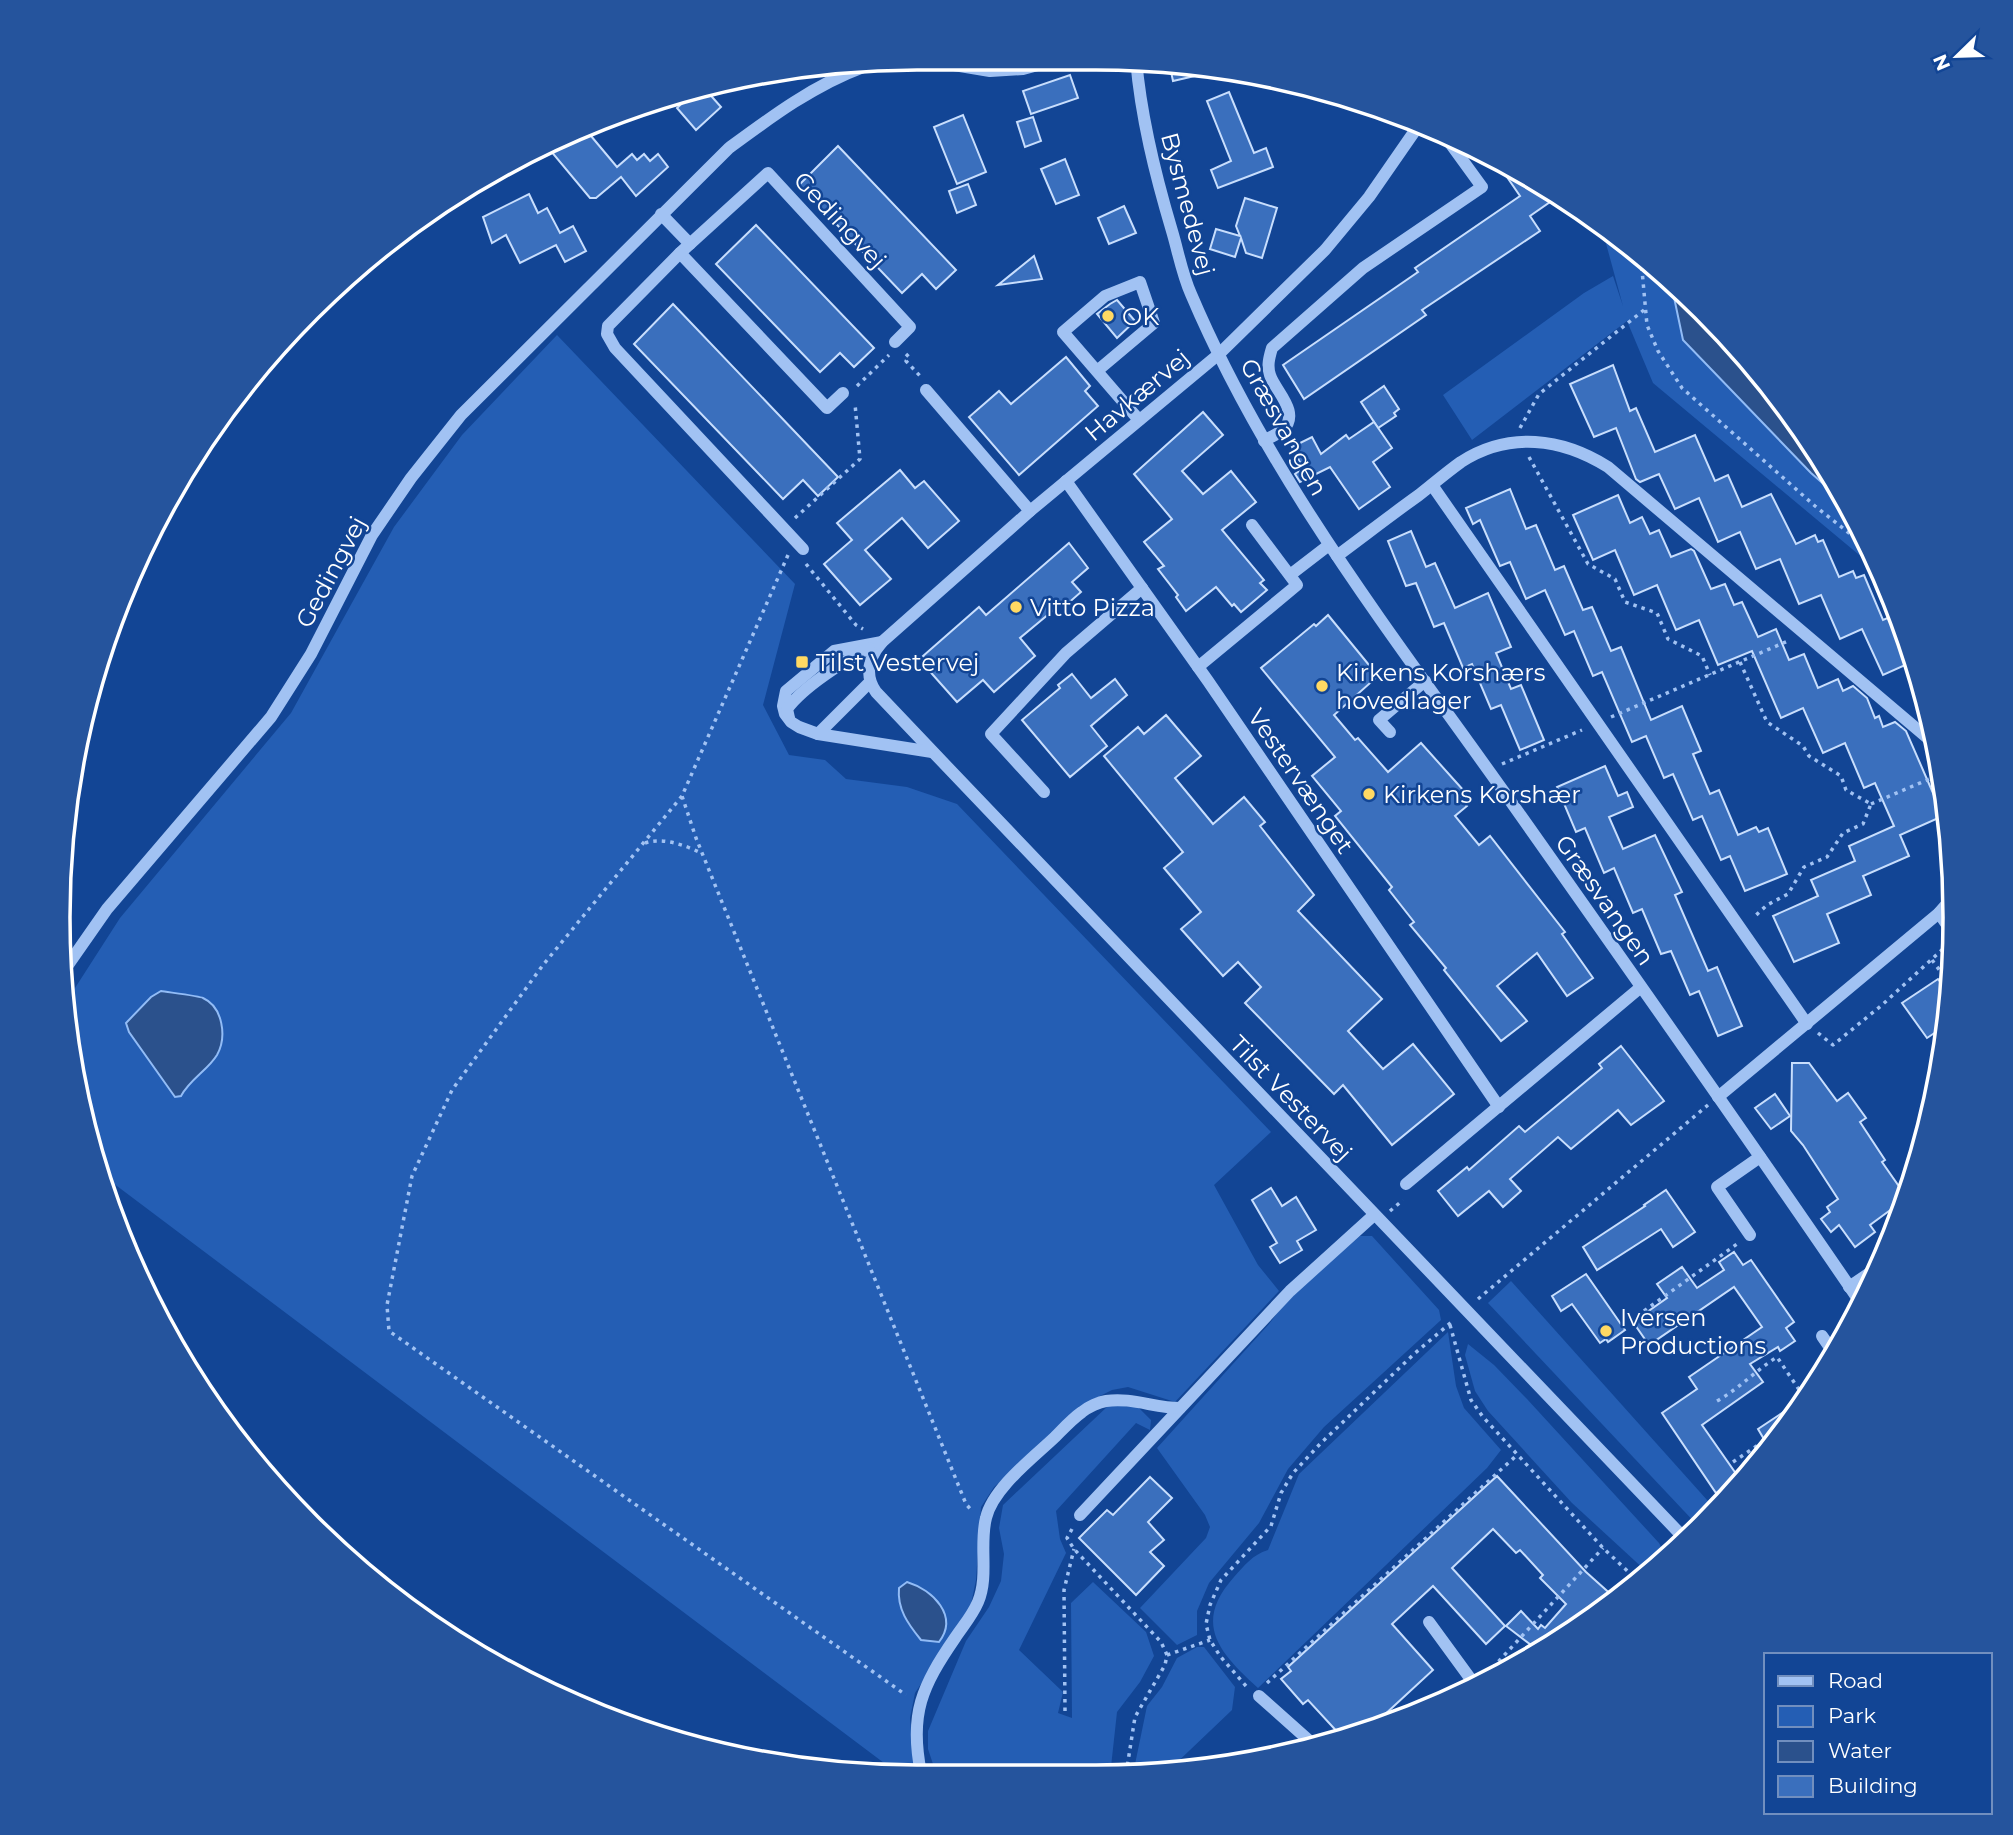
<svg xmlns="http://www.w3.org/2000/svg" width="2013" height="1835" font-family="Montserrat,sans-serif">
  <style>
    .green { fill: #245eb4 }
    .water { fill: #2b518c; stroke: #92bcf6; stroke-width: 2 }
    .building { fill: #3a6fbd; stroke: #c8defd; stroke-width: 2 }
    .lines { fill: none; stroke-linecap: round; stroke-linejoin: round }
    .path { stroke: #a1c2f3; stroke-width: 3.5; stroke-dasharray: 3.5 5; stroke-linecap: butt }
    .minor { stroke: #a1c2f3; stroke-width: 12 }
    .poi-dot { fill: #ffd963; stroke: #124595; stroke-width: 2.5 }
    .labels { text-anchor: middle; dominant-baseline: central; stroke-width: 5; stroke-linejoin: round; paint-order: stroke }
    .street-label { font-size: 24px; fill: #fff; stroke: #124595 }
    .poi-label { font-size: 24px; fill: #fff; stroke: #124595; text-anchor: start }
    .rim { fill: none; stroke: #fff; stroke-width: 3.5 }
  </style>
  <rect width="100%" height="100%" fill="#124595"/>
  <g class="green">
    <polygon points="1601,225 1704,310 1811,440 1882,574 1653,383 1627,321 1472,440 1443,395 1584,293 1613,276 1623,306"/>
    <polygon points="557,335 795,584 763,705 789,755 825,760 846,779 907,787 957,804 1271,1132 1214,1185 1258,1265 1279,1291 1175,1402 1128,1387 1112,1390 1090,1401 994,1487 981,1507 976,1580 970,1609 915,1693 910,1718 915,1773 896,1772 105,1177 74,1086 66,1002 120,918 291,713 394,527 462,435"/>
    <polygon points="1360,1236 1372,1236 1439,1310 1441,1320 1324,1427 1288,1469 1259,1523 1209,1583 1197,1611 1197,1635 1177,1645 1140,1608 1206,1538 1210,1527 1205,1515 1157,1448 1269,1324 1291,1295"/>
    <polygon points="1511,1281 1716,1510 1700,1528 1488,1303"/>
    <path d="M1448,1332l8,54 8,22 37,42 -14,18 -229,220c-38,-35 -66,-64 -24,-111 11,-12 18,-22 34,-27l31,-76z"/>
    <polygon points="1468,1344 1494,1365 1527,1399 1659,1543 1666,1556 1647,1572 1572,1503 1488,1411 1475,1391 1465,1355"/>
    <polygon points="1109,1405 1138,1407 1151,1420 1150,1430 1136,1423 1056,1511 1060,1539 1066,1553 1019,1650 1063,1692 1058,1713 1072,1718 1071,1603 1093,1582 1146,1632 1154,1656 1140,1682 1117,1712 1110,1776 936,1773 928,1749 928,1731 966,1641 989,1607 1001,1581 1004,1554 999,1528 1003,1505"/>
    <polygon points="1197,1647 1204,1647 1235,1687 1232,1710 1169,1770 1133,1774 1147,1706 1162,1687 1177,1658"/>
  </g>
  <g class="water">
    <polygon points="1671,283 1704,310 1811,440 1843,501 1811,473 1683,340"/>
    <path d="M161,991c5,1 39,5 42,7 20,9 24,39 14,57 -9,15 -27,24 -36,41l-6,1 -46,-65 -3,-9 25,-26z"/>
    <path d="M907,1582c26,8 52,34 32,60l-18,-2c-13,-16 -24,-31 -22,-52z"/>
  </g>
  <g class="building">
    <polygon points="1169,62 1221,69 1221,70 1173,81"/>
    <polygon points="1070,75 1078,98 1031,114 1023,91"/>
    <polygon points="705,89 721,107 696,130 677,108 692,94"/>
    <polygon points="1229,92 1254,153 1266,148 1273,167 1218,188 1211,170 1231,161 1207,101"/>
    <polygon points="963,115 986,172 957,184 934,127"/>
    <polygon points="1033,117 1041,141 1025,147 1017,122"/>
    <polygon points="586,130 617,167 632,154 637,160 644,154 650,161 658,154 668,167 636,196 621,177 596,198 590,198 545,144"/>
    <polygon points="838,146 956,270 936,289 922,274 902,293 799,185"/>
    <polygon points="1065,159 1079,195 1056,204 1041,169"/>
    <polygon points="1496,161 1560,195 1530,216 1540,231 1422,310 1426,315 1304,399 1283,365 1418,272 1415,268 1520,196"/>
    <polygon points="968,184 976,205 957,213 949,191"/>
    <polygon points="529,194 538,213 547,208 560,233 573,226 586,251 565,262 556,245 520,263 506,235 492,243 483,217"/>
    <polygon points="1245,198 1277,208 1262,258 1246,253 1241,238 1235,257 1210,249 1216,229 1240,236 1236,226"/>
    <polygon points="1124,206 1136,233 1109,244 1098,218"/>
    <polygon points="756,225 874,348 854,367 840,353 820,372 716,264"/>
    <polygon points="1034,256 1042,279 998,285"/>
    <polygon points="1117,300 1135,321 1117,338 1097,314 1110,304"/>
    <polygon points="673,304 838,477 818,496 803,480 783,499 634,344"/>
    <polygon points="1066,357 1090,386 1085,391 1098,406 1019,475 969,417 999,391 1011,404"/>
    <polygon points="1613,365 1630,411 1636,408 1655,452 1695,435 1715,481 1728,475 1742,507 1771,494 1796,544 1815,535 1818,542 1823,540 1839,577 1853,571 1856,578 1864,575 1883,620 1897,614 1912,662 1883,675 1862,629 1840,639 1821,595 1799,604 1780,559 1756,569 1740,532 1718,542 1699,498 1675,509 1659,474 1640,482 1636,479 1616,428 1594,437 1570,384"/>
    <polygon points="1384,386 1399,409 1394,413 1396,416 1378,428 1361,402"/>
    <polygon points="1203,412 1223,435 1182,471 1203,494 1231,471 1256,502 1222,530 1264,580 1260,583 1267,590 1241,612 1234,604 1232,606 1216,587 1186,611 1176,597 1178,595 1158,569 1164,566 1144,542 1172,519 1134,474"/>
    <polygon points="1374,422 1392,448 1373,462 1390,487 1359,509 1330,467 1300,482 1295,474 1303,468 1292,447 1312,437 1321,454 1346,435 1349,439"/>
    <polygon points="900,470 915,488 924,481 959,521 928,548 902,518 865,550 891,579 860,605 824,564 852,540 837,523"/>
    <polygon points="1510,489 1526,529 1536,525 1555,570 1564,566 1583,610 1592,607 1611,651 1621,647 1651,720 1682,706 1701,751 1693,754 1710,794 1719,790 1738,835 1756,827 1759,832 1768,828 1787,874 1745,891 1730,856 1721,860 1702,816 1693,820 1673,774 1664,778 1646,736 1632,742 1602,672 1593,676 1574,631 1565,635 1545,590 1526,599 1510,562 1500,566 1480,520 1473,524 1466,508"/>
    <polygon points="1618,495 1630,523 1642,517 1650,534 1659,530 1671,557 1691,549 1694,551 1711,589 1725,584 1734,605 1742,602 1758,637 1776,629 1789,660 1804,654 1818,688 1838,679 1843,691 1853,686 1867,698 1875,718 1879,716 1883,727 1895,722 1906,731 1943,816 1900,835 1909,856 1863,876 1871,895 1827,914 1839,943 1794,962 1773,916 1818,896 1811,880 1855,861 1849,846 1894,826 1875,783 1864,788 1845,743 1823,753 1803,708 1781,718 1752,651 1718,665 1699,620 1676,630 1657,585 1634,595 1615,550 1593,560 1573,515"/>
    <polygon points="1411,531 1426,567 1435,563 1455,608 1488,593 1511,647 1496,653 1511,689 1521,685 1544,740 1520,750 1501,705 1491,709 1472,664 1463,668 1444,623 1434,627 1416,583 1406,586 1388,541"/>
    <polygon points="1069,543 1088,568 1072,582 1081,592 1065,606 1062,603 1020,638 1035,656 994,692 983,680 957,702 925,666 929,662 923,656 979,607 986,615"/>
    <polygon points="1328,615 1378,676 1334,715 1355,740 1358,738 1388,772 1421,743 1464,791 1458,796 1467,806 1455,816 1479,845 1490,836 1565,932 1562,934 1593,978 1567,996 1537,953 1497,986 1527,1021 1501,1041 1444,970 1446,968 1410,925 1414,922 1389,890 1392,887 1335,816 1341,811 1312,776 1335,757 1261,668 1314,624 1316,626"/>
    <polygon points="1072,674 1091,698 1115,679 1127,695 1091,726 1107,746 1070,777 1022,720 1060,688 1058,685"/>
    <polygon points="1166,715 1201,756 1175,778 1213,824 1244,797 1265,822 1260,826 1314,895 1298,911 1382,999 1348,1031 1383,1069 1413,1044 1454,1094 1392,1145 1343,1085 1334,1094 1245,1003 1261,987 1238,962 1223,976 1181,929 1201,912 1164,868 1183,852 1104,756 1138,727 1144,734"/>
    <polygon points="1605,766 1618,796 1627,792 1633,807 1609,817 1623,849 1655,835 1682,892 1675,895 1708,971 1717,967 1742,1026 1718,1036 1699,991 1690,995 1671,951 1661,954 1642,909 1633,913 1614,868 1604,873 1585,828 1576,832 1557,787"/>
    <polygon points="1938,979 1948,993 1945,1026 1927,1038 1902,1003"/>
    <polygon points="1621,1046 1664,1101 1631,1125 1618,1110 1571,1149 1558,1137 1510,1179 1521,1191 1503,1207 1489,1191 1458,1216 1438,1191 1467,1167 1469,1170 1519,1126 1525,1132 1602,1068 1599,1064"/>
    <polygon points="1792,1063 1809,1063 1837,1101 1848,1093 1866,1118 1860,1122 1885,1160 1882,1162 1905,1195 1904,1200 1870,1225 1875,1232 1855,1247 1839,1225 1831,1232 1821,1219 1830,1212 1827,1207 1838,1199 1803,1145 1791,1131"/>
    <polygon points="1775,1094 1790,1116 1771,1129 1755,1108"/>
    <polygon points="1271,1188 1282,1206 1296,1197 1316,1230 1297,1241 1302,1250 1280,1263 1270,1247 1277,1243 1252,1200"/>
    <polygon points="1666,1190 1695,1232 1673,1247 1661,1229 1597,1270 1583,1247 1645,1206 1644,1205"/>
    <polygon points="1734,1252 1743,1265 1751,1260 1794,1322 1786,1328 1795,1341 1780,1351 1778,1347 1750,1364 1763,1382 1702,1425 1739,1478 1716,1493 1662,1413 1697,1389 1689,1377 1762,1327 1734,1287 1649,1345 1633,1322 1667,1298 1657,1284 1682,1267 1697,1288 1724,1270 1719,1262"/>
    <polygon points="1586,1274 1625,1330 1608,1342 1606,1339 1600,1343 1572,1304 1561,1311 1552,1296"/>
    <polygon points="1800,1401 1803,1404 1768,1446 1758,1429"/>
    <polygon points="1497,1476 1586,1572 1615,1598 1573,1632 1518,1662 1531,1645 1506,1626 1521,1611 1538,1629 1541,1625 1545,1628 1566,1604 1540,1578 1543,1575 1520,1550 1516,1553 1493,1529 1452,1568 1505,1626 1486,1644 1433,1586 1392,1624 1433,1670 1369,1729 1342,1737 1308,1700 1303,1704 1281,1679 1291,1671 1288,1667"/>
    <polygon points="1150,1477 1172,1498 1148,1522 1164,1540 1150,1552 1164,1566 1136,1595 1079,1538 1107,1510 1113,1515"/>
  </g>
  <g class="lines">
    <g class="path">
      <polyline points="1641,259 1647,325 1658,351 1682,388 1815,506 1869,549"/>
      <polyline points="906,354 909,357 906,361 921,377"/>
      <polyline points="857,386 889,355"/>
      <polyline points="1520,428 1539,394 1644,310"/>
      <polyline points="1529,457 1588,564 1615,579 1625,602 1657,613 1668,639 1702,656 1710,675"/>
      <polyline points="795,518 860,459 855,404"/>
      <polyline points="788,555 682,796 696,838 966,1504 972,1511"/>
      <polyline points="806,564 856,625 863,629"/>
      <polyline points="1740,662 1767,722 1803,746 1809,756 1841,776 1846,790 1871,804 1863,824 1843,833 1827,857 1804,867 1788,894 1767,905 1753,918"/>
      <polyline points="1611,717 1788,641"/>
      <polyline points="1502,764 1582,730"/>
      <polyline points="682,796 543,965 452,1090 412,1176 387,1305 389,1331 906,1695"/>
      <polyline points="1871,804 1941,774"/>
      <path d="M645,843c17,-6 40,2 56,10"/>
      <polyline points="1932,960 1949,983"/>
      <polyline points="1818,1033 1833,1045 1882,1005 1944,948"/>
      <polyline points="1390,1211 1403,1200"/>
      <polyline points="1478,1299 1708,1105"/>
      <polyline points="1644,1311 1737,1244"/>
      <polyline points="1450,1325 1471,1400 1483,1417 1603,1548 1637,1580"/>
      <path d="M1717,1401c23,-13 38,-30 60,-44l29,43"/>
      <polyline points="1786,1425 1793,1414 1798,1410"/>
      <polyline points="1733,1462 1785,1427"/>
      <polyline points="1072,1529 1067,1538 1074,1549 1161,1642 1167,1655 1165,1665 1135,1717 1126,1774"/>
      <polyline points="1167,1655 1210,1640"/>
      <polyline points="1487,1674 1603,1548"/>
      <polyline points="1267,1683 1517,1455"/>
      <polyline points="1246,1686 1220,1656 1210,1640 1206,1624 1210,1605 1221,1580 1271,1526 1281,1493 1293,1473 1320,1444 1414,1354 1454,1320"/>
      <polyline points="1065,1711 1064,1590 1074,1549"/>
    </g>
    <g class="minor">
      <polyline points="912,58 990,71 1023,69 1060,59"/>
      <path d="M1136,59c5,59 19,115 36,172 6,20 10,43 19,63 78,184 203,343 318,505 118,167 236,334 351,503"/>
      <path d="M1421,122l-52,75 -44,53 -106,104 -189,157 -148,131c-13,15 -18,33 -6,50l57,60 753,788"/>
      <polyline points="661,214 690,244"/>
      <polyline points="680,253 827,408 843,393"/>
      <polyline points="1097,371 1154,323 1140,282 1105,296 1063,332 1139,420"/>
      <polyline points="926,390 1030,511"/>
      <path d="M1264,441c6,-4 14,-7 19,-11 18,-18 -8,-39 -13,-55 -3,-9 -1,-17 2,-27l91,-80 119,-81 -32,-44"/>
      <polyline points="1066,481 1208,681 1499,1107"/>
      <polyline points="1432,485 1807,1024"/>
      <polyline points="803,549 615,348 607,334 608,326 680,253 768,173 910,327 895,342"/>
      <path d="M1337,556c27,-20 54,-41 82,-61 14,-11 28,-23 42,-33 48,-31 101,-24 147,5l329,279"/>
      <polyline points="1290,575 1329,545"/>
      <polyline points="882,642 834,651 786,691 783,706 785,714 791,722 799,727 818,734 932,752"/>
      <polyline points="1198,667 1297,585 1252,525"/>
      <path d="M789,718l-2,-9c16,-22 57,-48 82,-61"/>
      <polyline points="1390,732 1379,720 1425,681"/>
      <polyline points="818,734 870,682"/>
      <polyline points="1044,792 991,734 1066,653 1142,588"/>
      <polyline points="1939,913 1954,935"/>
      <path d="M63,972l44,-63 164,-192 40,-63 61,-119 39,-57 50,-63 268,-267c42,-31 85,-63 134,-81 14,-5 29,-6 43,-8"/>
      <polyline points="1718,1097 1939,913 1953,897"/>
      <polyline points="1406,1184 1641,987"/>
      <polyline points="1750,1235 1717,1187 1760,1157"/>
      <polyline points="1849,1287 1880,1266"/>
      <polyline points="1822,1336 1833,1352"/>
      <polyline points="1080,1515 1290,1291 1374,1215"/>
      <polyline points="1429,1622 1475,1685"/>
      <polyline points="1259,1696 1314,1745"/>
      <path d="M921,1773c-12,-59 1,-87 34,-135 8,-12 17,-22 23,-36 11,-26 1,-57 8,-84 7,-30 47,-60 69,-81 8,-8 17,-18 27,-25 6,-5 17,-10 24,-11 25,-4 49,7 74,7"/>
    </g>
  </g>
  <g class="poi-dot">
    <circle cx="1108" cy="316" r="7"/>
    <circle cx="1016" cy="607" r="7"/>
    <rect x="795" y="655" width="14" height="14" rx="3.5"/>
    <circle cx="1322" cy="686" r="7"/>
    <circle cx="1369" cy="794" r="7"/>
    <circle cx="1606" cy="1331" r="7"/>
  </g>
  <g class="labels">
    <g class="street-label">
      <text transform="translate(1188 204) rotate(75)">Bysmedevej</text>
      <text transform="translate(840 220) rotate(47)">Gedingvej</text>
      <text transform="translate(1137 395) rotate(-40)">Havkærvej</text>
      <text transform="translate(1284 427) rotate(61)">Græsvangen</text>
      <text transform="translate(331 572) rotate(-62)">Gedingvej</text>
      <text transform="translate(1301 781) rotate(56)">Vestervænget</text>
      <text transform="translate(1605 900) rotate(55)">Græsvangen</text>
      <text transform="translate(1291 1098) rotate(46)">Tilst Vestervej</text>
    </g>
    <g class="poi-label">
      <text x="1122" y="316">OK</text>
      <text x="1030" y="607">Vitto Pizza</text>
      <text x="816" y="662">Tilst Vestervej</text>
      <text x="1336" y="672">Kirkens Korshærs<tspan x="1336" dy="28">hovedlager</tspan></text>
      <text x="1383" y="794">Kirkens Korshær</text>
      <text x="1620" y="1317">Iversen<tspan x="1620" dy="28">Productions</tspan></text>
    </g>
  </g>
  <path d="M0 0H2013V1835H0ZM917 70H1096A847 847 0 0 1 1943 917V918A847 847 0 0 1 1096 1765H917A847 847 0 0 1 70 918V917A847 847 0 0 1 917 70Z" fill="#25549d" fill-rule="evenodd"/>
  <path class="rim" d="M917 70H1096A847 847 0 0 1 1943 917V918A847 847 0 0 1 1096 1765H917A847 847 0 0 1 70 918V917A847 847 0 0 1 917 70Z"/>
  <rect x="1764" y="1653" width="228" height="161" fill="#124595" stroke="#718fbf" stroke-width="2"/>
  <rect x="1778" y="1676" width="35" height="10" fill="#a1c2f3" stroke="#718fbf" stroke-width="2"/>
  <text x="1828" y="1688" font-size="21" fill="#ffffff">Road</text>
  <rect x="1778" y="1706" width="35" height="21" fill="#245eb4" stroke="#718fbf" stroke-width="2"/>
  <text x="1828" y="1723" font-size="21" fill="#ffffff">Park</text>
  <rect x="1778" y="1741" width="35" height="21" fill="#2b518c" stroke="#718fbf" stroke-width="2"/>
  <text x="1828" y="1758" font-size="21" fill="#ffffff">Water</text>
  <rect x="1778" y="1776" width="35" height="21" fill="#3a6fbd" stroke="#718fbf" stroke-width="2"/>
  <text x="1828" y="1793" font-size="21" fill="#ffffff">Building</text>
  <g transform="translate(1957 56) rotate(247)" stroke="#124595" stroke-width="5" paint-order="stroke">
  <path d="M0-5L12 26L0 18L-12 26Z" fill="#ffffff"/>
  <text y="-10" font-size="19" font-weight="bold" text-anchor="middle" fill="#ffffff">N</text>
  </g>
</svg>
